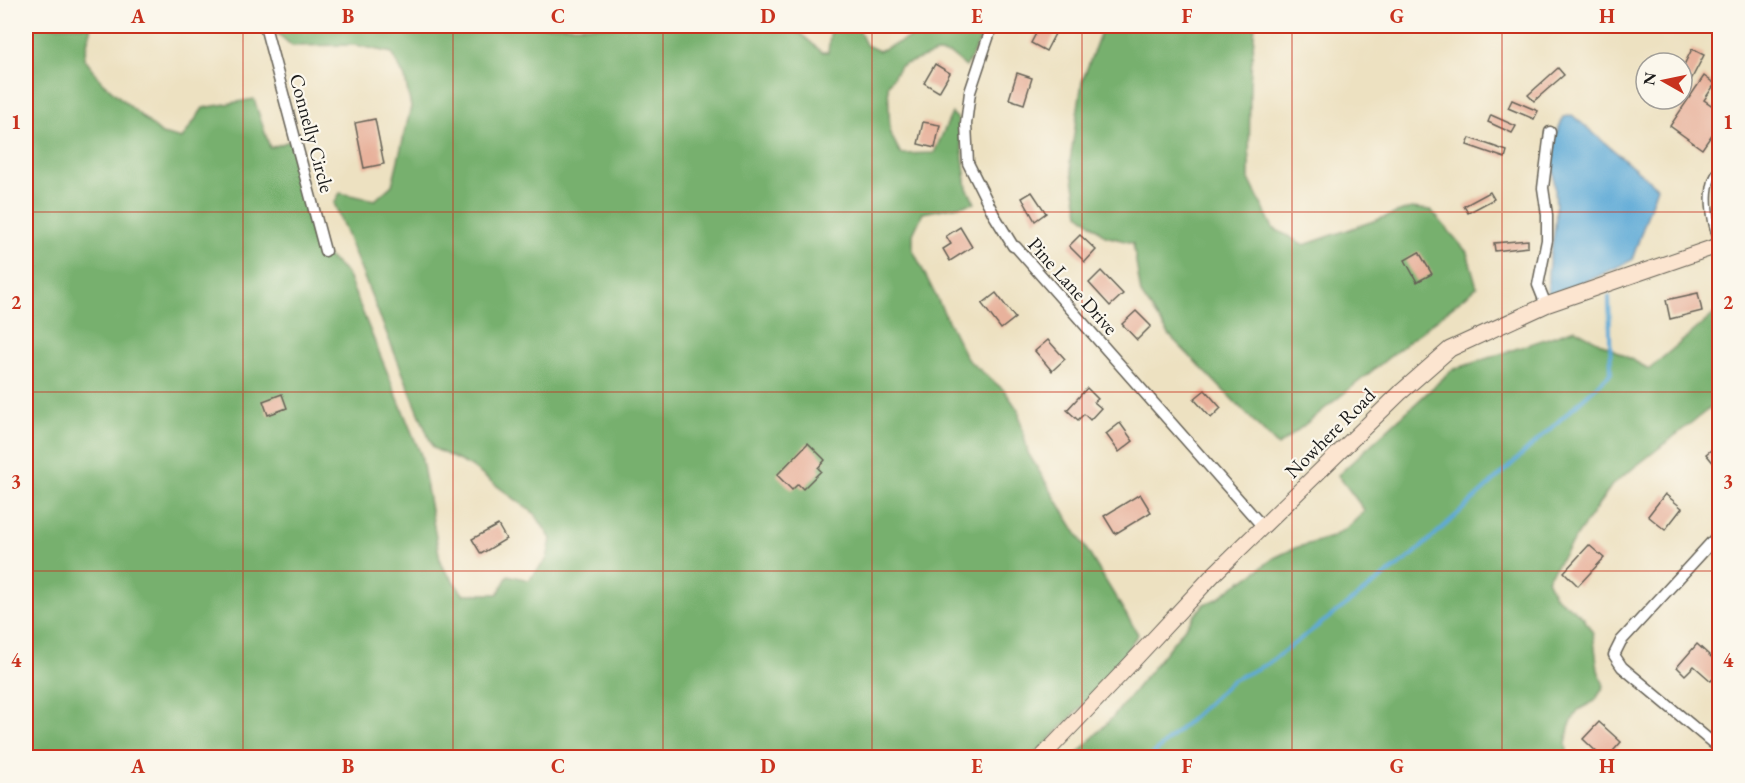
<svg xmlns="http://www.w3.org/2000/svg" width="1745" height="783" font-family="'EB Garamond',serif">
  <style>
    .forest { fill: #77b06e; stroke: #4a6645; stroke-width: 1.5 }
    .water { fill: #5faad7; stroke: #3e637a; stroke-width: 1.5 }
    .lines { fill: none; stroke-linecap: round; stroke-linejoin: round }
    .stream { stroke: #5faad7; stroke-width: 4 }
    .building { fill: #e8b29c }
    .lane-casing { stroke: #656156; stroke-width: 8 }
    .street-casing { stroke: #656156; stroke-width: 13 }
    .secondary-casing { stroke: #656156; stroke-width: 17 }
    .lane { stroke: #fff; stroke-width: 5 }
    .street { stroke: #fff; stroke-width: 10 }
    .secondary { stroke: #fce5d0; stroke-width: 15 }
    .grid { fill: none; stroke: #c8321e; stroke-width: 1.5; stroke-opacity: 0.55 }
    .labels { text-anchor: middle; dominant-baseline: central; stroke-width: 4.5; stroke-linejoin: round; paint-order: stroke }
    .street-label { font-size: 20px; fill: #1c1c1c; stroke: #fbf7ec }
    .neatline { fill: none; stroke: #c8321e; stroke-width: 2 }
    .grid-label { font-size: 20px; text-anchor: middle; font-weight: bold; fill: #c8321e }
  </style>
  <rect width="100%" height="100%" fill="#fbf7ec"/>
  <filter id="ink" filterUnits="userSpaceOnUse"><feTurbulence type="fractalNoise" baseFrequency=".0167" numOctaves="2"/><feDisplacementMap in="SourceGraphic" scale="12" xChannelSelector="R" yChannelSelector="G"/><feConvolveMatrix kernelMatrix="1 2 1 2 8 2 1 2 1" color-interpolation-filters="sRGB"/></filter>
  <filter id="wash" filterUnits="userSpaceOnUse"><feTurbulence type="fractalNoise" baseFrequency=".008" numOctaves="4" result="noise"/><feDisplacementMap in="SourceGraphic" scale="24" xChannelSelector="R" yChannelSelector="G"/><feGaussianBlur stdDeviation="1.35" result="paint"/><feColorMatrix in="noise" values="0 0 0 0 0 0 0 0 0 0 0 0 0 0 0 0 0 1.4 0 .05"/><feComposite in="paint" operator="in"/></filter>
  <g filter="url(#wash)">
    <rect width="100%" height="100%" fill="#ede1c1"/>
    <g class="forest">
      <polygon points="26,26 91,26 84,58 102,82 162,134 182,139 203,108 254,99 270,148 292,140 317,246 347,274 421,455 441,565 463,594 498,594 508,575 529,580 547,559 551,539 535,514 470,466 433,448 334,203 340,193 375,200 392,185 411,107 405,78 392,53 355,45 292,46 269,26 792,26 822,52 828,52 831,26 857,26 866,45 879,51 925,31 928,26 987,26 966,67 950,54 936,53 900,66 888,85 890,133 901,154 934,153 952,113 958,119 967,188 975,203 923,213 913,234 913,250 967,359 1005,391 1018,410 1028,453 1138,634 1102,685 1033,757 26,757"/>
      <polygon points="1103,26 1255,26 1250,82 1249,179 1273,228 1304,245 1411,208 1431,210 1467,252 1477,287 1278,446 1170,336 1141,294 1133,243 1105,236 1079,213 1070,161 1082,82"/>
      <polygon points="1719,310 1719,401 1612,485 1547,579 1554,595 1583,617 1593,633 1598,670 1604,686 1595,701 1578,710 1569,727 1566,745 1568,757 1074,757 1113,717 1204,604 1217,599 1235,585 1250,576 1274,558 1295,548 1332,537 1348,527 1365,511 1338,475 1452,370 1575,329 1649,369"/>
    </g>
    <path class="water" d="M1572,115l85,72 -25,73 -38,18 -45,17c-4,-24 3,-45 6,-69 5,-38 -12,-72 9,-109z"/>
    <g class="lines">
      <polyline class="stream" points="1149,758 1233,680 1267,664 1414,554 1611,373 1609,297"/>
    </g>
    <g id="blocks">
      <g class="building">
        <polygon points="1040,26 1059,26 1046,51 1031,43"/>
        <polygon points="1692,49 1704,55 1691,80 1682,75 1682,69"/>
        <polygon points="935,64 950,73 939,92 924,83"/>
        <polygon points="1558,68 1564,75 1534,101 1528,95"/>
        <polygon points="1017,73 1032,78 1024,104 1009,99"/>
        <polygon points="1704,76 1715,84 1704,100 1720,111 1720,123 1702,149 1670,126"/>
        <polygon points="1512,100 1538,111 1534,119 1508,108"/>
        <polygon points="1491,115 1516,126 1512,133 1488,122"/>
        <polygon points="375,119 384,164 364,168 355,123"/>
        <polygon points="923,122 940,125 935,148 918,144"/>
        <polygon points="1470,138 1507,151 1505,158 1467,145"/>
        <polygon points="1032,192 1046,213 1035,221 1022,198"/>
        <polygon points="1490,192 1494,199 1468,213 1464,206"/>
        <polygon points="960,227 972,247 950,261 943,249 951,244 946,236"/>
        <polygon points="1080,235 1096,250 1085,262 1069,246"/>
        <polygon points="1528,240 1528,247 1495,251 1494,243"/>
        <polygon points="1419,252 1432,274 1417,282 1405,260"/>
        <polygon points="1101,271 1123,294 1110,306 1089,283"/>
        <polygon points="996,293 1015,318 1001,329 982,304"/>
        <polygon points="1698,293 1702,311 1670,319 1666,300"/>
        <polygon points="1136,311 1151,326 1137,340 1122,324"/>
        <polygon points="1048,340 1065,359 1052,371 1035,351"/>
        <polygon points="1087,388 1098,399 1094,402 1101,408 1090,420 1084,414 1078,420 1067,410"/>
        <polygon points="1205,390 1221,408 1211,418 1194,399"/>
        <polygon points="282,394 287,408 268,415 263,401"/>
        <polygon points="1120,423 1133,441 1119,452 1106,434"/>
        <polygon points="808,443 825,460 818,468 821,471 803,489 798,484 792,490 777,475"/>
        <polygon points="1720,443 1720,471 1706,454"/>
        <polygon points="1140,494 1151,512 1115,534 1104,516"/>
        <polygon points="1665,494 1682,508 1665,530 1648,516"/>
        <polygon points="498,525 506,539 481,554 472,539"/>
        <polygon points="1589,545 1604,558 1578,586 1564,572"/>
        <polygon points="1697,644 1720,665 1720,671 1711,681 1694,666 1685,675 1677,667"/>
        <polygon points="1599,722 1621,742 1607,758 1603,758 1583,739"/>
      </g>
    </g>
  </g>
  <g filter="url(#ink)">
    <use href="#blocks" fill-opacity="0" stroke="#656156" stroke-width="1.5"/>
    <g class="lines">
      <defs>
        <g id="lane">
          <polyline points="1715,31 1720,29"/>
          <path d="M1718,244c-8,-21 -16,-60 2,-77"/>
        </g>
        <g id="street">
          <polyline points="265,26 325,251"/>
          <polyline points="992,26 970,92 966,124 968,163 994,215 1013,246 1016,247 1263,527"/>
          <polyline points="1546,305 1538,285 1547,240 1547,215 1543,188 1550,132"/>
          <polyline points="1720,533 1621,641 1614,655 1622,667 1720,749"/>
        </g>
        <polyline id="secondary" points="1041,758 1121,674 1214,574 1401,392 1450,349 1546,305 1720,245"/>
      </defs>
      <use href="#lane" class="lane-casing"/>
      <use href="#street" class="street-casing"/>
      <use href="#secondary" class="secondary-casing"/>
      <use href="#lane" class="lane"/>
      <use href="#street" class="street"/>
      <use href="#secondary" class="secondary"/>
    </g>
  </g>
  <path class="grid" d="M243,26v732M453,26v732M663,26v732M872,26v732M1082,26v732M1292,26v732M1502,26v732M26,212h1694M26,392h1694M26,571h1694"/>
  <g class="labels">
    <g class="street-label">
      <text transform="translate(312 133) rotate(75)">Connelly Circle</text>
      <text transform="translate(1073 286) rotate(48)">Pine Lane Drive</text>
      <text transform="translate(1330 433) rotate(-45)">Nowhere Road</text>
    </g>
  </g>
  <rect width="1745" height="783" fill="none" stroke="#fbf7ec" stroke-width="66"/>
  <g transform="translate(1664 81) rotate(279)"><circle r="28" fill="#fbf7ec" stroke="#a29f99" stroke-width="1.5"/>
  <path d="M0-4.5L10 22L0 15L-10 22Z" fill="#c8321e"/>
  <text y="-9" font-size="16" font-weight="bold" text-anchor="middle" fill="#1c1c1c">N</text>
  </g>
  <rect x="33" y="33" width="1679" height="717" class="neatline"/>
  <g class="grid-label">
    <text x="138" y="23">A</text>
    <text x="348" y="23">B</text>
    <text x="558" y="23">C</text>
    <text x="768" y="23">D</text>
    <text x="977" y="23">E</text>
    <text x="1187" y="23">F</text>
    <text x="1397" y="23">G</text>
    <text x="1607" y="23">H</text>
    <text x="16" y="129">1</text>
    <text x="1728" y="129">1</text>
    <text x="16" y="309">2</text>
    <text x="1728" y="309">2</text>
    <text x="16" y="488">3</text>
    <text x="1728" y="488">3</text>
    <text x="16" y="667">4</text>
    <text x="1728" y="667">4</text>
    <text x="138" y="773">A</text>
    <text x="348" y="773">B</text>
    <text x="558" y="773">C</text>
    <text x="768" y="773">D</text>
    <text x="977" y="773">E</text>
    <text x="1187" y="773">F</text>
    <text x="1397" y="773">G</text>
    <text x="1607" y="773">H</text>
  </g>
</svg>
